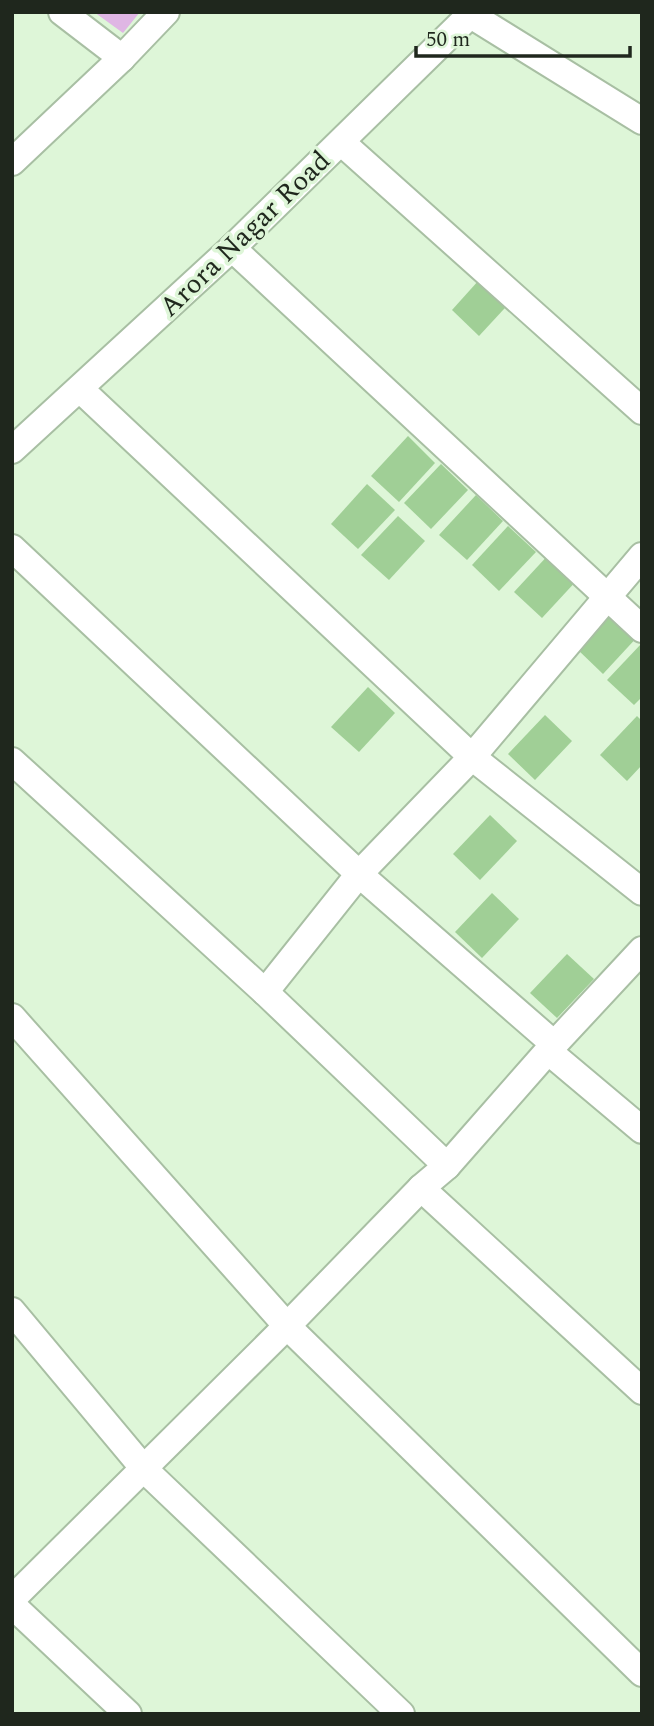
<svg xmlns="http://www.w3.org/2000/svg" width="654" height="1726" font-family="Spectral,serif">
  <style>
    .green { fill: #dfb6e4 }
    .building { fill: #a0cf96 }
    .lines { fill: none; stroke-linecap: round; stroke-linejoin: round }
    .street-casing { stroke: #a8bfa3; stroke-width: 30 }
    .street { stroke: #fff; stroke-width: 26 }
    .labels { text-anchor: middle; dominant-baseline: central; stroke-width: 7; stroke-linejoin: round; paint-order: stroke }
    .street-label { font-size: 28px; fill: #1f271d; stroke: #def6d8 }
  </style>
  <rect width="100%" height="100%" fill="#def6d8"/>
  <polygon class="green" points="94,12 140,12 123,33"/>
  <g class="building">
    <polygon points="488,270 516,296 479,336 452,310"/>
    <polygon points="408,436 435,463 399,502 371,476"/>
    <polygon points="441,464 468,490 431,529 404,503"/>
    <polygon points="367,484 395,510 358,549 331,524"/>
    <polygon points="476,495 503,521 467,560 439,535"/>
    <polygon points="398,516 425,541 389,580 361,555"/>
    <polygon points="508,526 536,552 499,591 472,565"/>
    <polygon points="551,552 579,578 542,618 514,592"/>
    <polygon points="613,608 640,634 603,674 576,648"/>
    <polygon points="642,643 642,697 634,705 607,680"/>
    <polygon points="368,687 395,713 359,752 331,727"/>
    <polygon points="545,715 572,741 535,780 508,754"/>
    <polygon points="637,716 642,721 642,765 627,781 600,755"/>
    <polygon points="490,815 517,841 480,880 453,854"/>
    <polygon points="492,893 519,919 482,958 455,932"/>
    <polygon points="567,954 594,979 557,1018 530,993"/>
  </g>
  <g class="lines">
    <defs>
      <g id="street">
        <polyline points="62,12 122,58"/>
        <polyline points="466,12 642,121"/>
        <polyline points="341,142 642,411"/>
        <polyline points="12,162 122,58 166,12"/>
        <polyline points="232,248 642,629"/>
        <polyline points="80,389 472,757 642,892"/>
        <polyline points="12,450 232,248 473,12"/>
        <polyline points="12,548 359,874 554,1044"/>
        <polyline points="12,761 265,992 447,1166"/>
        <polyline points="265,992 359,874 472,757 642,556"/>
        <polyline points="12,1017 287,1326 642,1673"/>
        <polyline points="548,1051 642,1130"/>
        <polyline points="421,1188 642,1391"/>
        <polyline points="12,1311 145,1470 401,1714"/>
        <polyline points="12,1599 287,1326 421,1188 447,1166 548,1051 642,950"/>
        <polyline points="12,1605 128,1714"/>
      </g>
    </defs>
    <use href="#street" class="street-casing"/>
    <use href="#street" class="street"/>
  </g>
  <g class="labels">
    <g class="street-label">
      <text transform="translate(245 234) rotate(-44)">Arora Nagar Road</text>
    </g>
  </g>
  <rect width="654" height="1726" fill="none" stroke="#1f271d" stroke-width="28"/>
  <path d="M416 46v10h214v-10" fill="none" stroke="#1f271d" stroke-width="3.5"/>
  <text x="426" y="46" font-size="21" fill="#1f271d" stroke="#def6d8" stroke-width="5" paint-order="stroke">50 m</text>
</svg>
